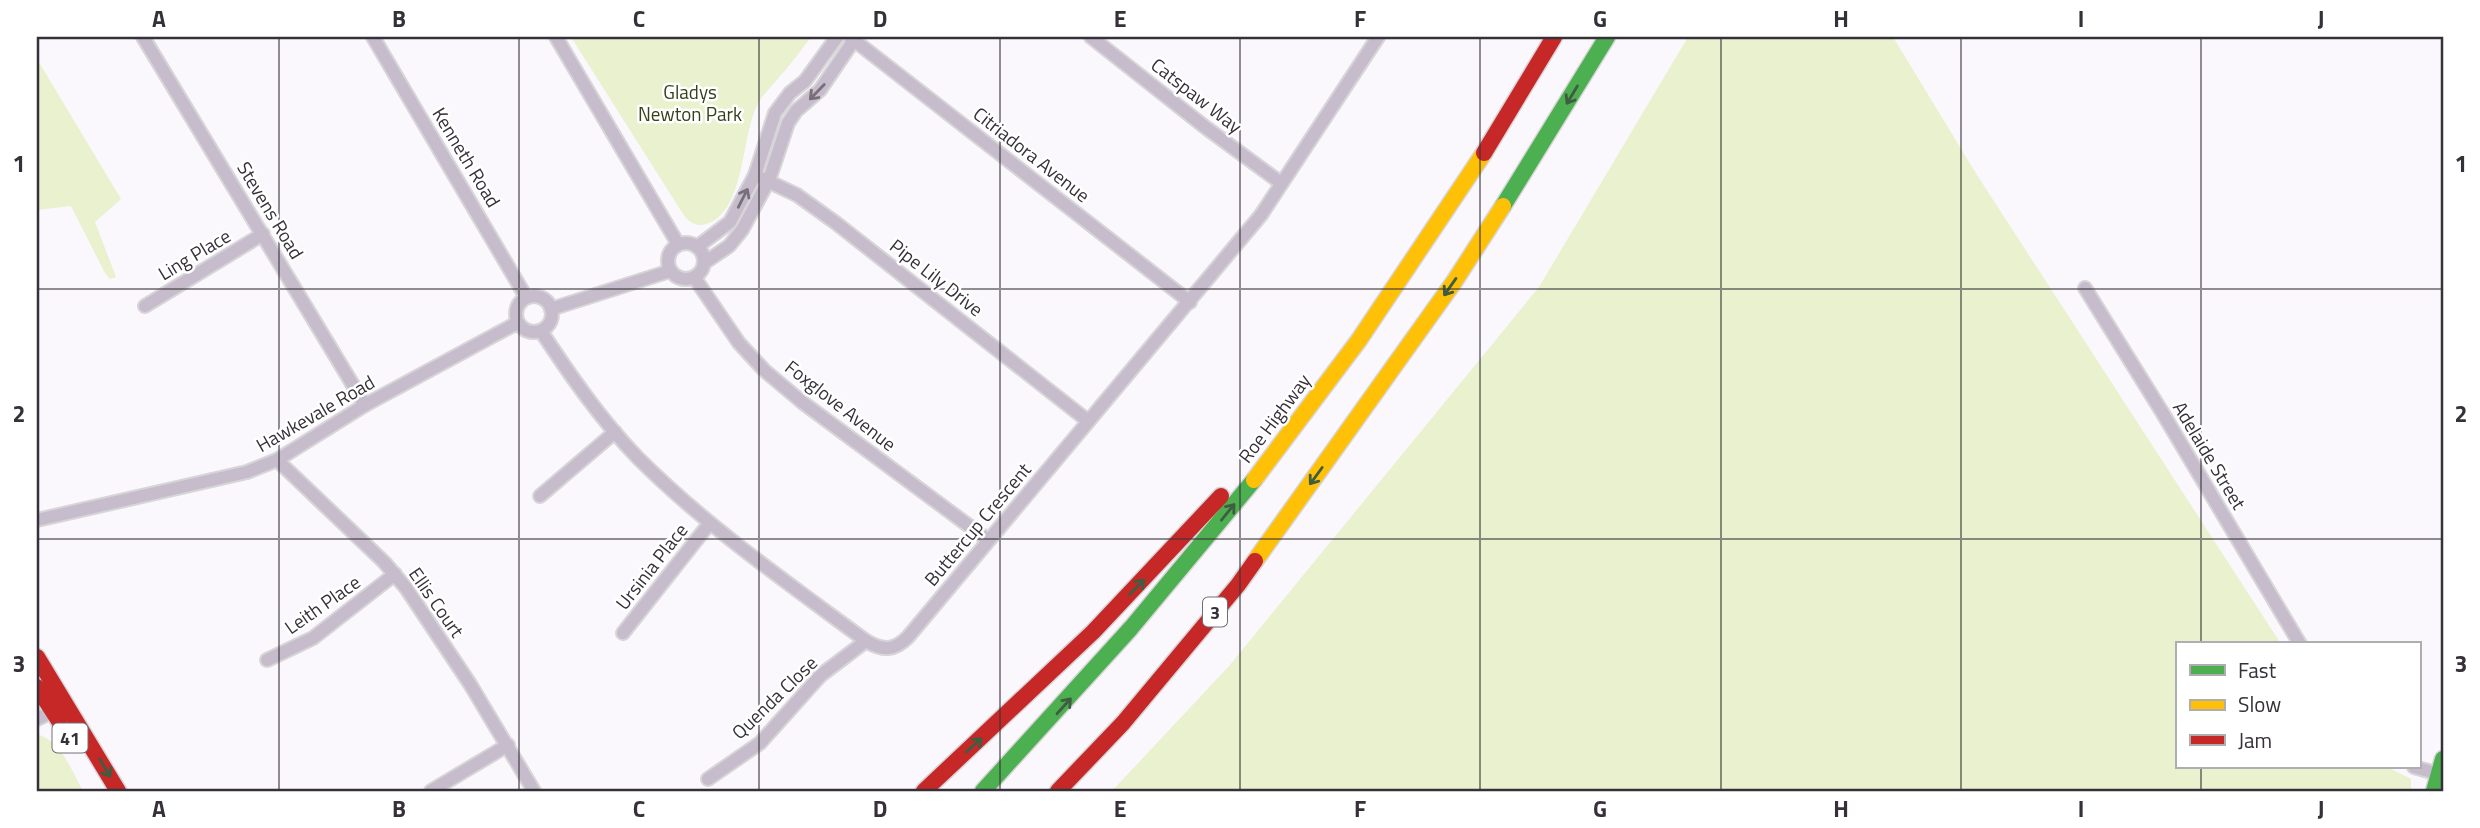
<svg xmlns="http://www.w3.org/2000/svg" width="2480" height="828" font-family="'Titillium Web',sans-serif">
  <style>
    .green { fill: #e9f1ce }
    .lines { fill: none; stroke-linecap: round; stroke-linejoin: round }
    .street-casing { stroke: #d7d5d8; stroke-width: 16 }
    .fast-casing { stroke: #d7d5d8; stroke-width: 19 }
    .slow-casing { stroke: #d7d5d8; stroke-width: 19 }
    .jam-casing { stroke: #d7d5d8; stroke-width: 19 }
    .street { stroke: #c6bccc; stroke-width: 12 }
    .fast { stroke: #4caf50; stroke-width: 16 }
    .slow { stroke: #ffc107; stroke-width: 16 }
    .jam { stroke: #c62828; stroke-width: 16 }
    .oneway { stroke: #77707b }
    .oneway2 { stroke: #3e5d41 }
    .grid { fill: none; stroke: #363139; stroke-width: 2; stroke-opacity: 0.55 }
    .labels { text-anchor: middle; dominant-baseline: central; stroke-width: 5; stroke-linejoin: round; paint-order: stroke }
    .shield { fill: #fff; stroke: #726f74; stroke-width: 2 }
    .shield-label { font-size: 18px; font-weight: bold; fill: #363139 }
    .park-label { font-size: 19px; fill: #373f18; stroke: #fff }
    .street-label { font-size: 19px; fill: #363139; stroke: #fff }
    .neatline { fill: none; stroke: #363139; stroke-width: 2.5 }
    .grid-label { font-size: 23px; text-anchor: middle; font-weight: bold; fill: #363139 }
  </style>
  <rect width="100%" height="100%" fill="#faf8fc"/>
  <g class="green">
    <path d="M571,37h240c-10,13 -19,26 -30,38 -6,8 -15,16 -21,25 -20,31 -13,112 -54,124 -11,3 -17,-2 -23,-10z"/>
    <polygon points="1688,37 1893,37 1977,175 2281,644 2177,644 2177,767 2387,767 2411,779 2411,791 1112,791 1229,666 1539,287"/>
    <polygon points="37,59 121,199 95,222 116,277 110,279 105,273 71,206 37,210"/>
    <path d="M37,734c24,7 35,37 46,57h-46z"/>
  </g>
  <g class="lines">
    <defs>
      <g id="street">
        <polyline points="143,37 365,405"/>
        <polyline points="373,37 526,297"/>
        <polyline points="556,37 678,244"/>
        <polyline points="850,37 1190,302"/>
        <polyline points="1091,37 1205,127 1281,183"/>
        <polyline points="755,175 797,195 836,223 1088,421"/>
        <circle cx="686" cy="261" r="18"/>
        <polyline points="697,247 730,222 755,175 775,113 790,93 805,81 837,37"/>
        <polyline points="704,263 729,246 742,230 769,180 788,123 796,111 820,90 856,37"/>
        <polyline points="694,277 739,343 764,370 802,402 988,540"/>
        <polyline points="2085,288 2162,412 2300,644"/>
        <circle cx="534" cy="314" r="18"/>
        <polyline points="145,306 263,234"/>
        <polyline points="551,309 670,271"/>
        <path d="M541,331c29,44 60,89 97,127 69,69 150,125 228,183 17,10 28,10 42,-4l353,-422 117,-178"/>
        <polyline points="277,460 384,562 406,588 470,684 534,791"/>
        <polyline points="540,496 615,432"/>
        <polyline points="37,520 247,472 277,460 365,405 517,323"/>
        <polyline points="623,633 709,524"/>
        <polyline points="267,660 313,638 395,574"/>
        <polyline points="37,719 58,709"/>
        <polyline points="2414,767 2439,774"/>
        <polyline points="708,779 760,743 821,675 866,641"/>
        <polyline points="431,791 508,745"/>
      </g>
      <g id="fast">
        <polyline points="1503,206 1607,37"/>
        <polyline points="983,791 1131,628 1254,480"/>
        <polyline points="2434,791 2443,759"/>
      </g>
      <g id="slow">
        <polyline points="1254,480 1359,340 1484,153"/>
        <polyline points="1255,561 1454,282 1503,206"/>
      </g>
      <g id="jam">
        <polyline points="1484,153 1554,37"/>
        <polyline points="37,657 118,791"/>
        <polyline points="37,687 59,721"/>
        <polyline points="924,791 1093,632 1221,496"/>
        <polyline points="1058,791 1123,723 1238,585 1255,561"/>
      </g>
    </defs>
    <use href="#street" class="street-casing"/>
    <use href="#fast" class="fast-casing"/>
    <use href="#slow" class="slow-casing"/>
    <use href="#jam" class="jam-casing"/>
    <use href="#street" class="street"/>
    <use href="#fast" class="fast"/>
    <use href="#slow" class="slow"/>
    <use href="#jam" class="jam"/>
  </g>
  <defs><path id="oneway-shaft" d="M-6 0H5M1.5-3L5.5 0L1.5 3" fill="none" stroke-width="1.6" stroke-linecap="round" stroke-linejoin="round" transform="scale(1.75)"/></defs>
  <g class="oneway">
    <use href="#oneway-shaft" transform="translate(817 92) rotate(134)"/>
    <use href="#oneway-shaft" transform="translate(743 198) rotate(-63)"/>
  </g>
  <g class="oneway2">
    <use href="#oneway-shaft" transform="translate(1572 95) rotate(121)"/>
    <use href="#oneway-shaft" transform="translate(1450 287) rotate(125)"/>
    <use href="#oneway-shaft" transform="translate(1316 476) rotate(126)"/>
    <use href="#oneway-shaft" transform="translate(1228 512) rotate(-51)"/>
    <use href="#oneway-shaft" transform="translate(1137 587) rotate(-46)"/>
    <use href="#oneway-shaft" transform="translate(1064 706) rotate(-48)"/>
    <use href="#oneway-shaft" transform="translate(974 745) rotate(-42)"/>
    <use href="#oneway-shaft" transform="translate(105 768) rotate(60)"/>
  </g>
  <path class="grid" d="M279,37v754M519,37v754M759,37v754M1000,37v754M1240,37v754M1480,37v754M1721,37v754M1961,37v754M2201,37v607M37,289h2406M37,539h2406M2201,767v24"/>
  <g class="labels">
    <g class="shield">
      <rect x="1203" y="597.5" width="24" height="29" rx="5"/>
      <rect x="52.5" y="723.5" width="35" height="29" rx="5"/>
    </g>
    <g class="shield-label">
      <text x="1215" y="612">3</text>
      <text x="70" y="738">41</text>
    </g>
    <g class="park-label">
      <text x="690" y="91">Gladys<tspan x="690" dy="22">Newton Park</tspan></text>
    </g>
    <g class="street-label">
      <text transform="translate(1197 95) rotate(38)">Catspaw Way</text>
      <text transform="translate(1032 154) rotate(38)">Citriadora Avenue</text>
      <text transform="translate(467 157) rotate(59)">Kenneth Road</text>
      <text transform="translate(271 210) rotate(59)">Stevens Road</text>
      <text transform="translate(194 254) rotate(-31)">Ling Place</text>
      <text transform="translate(937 277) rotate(38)">Pipe Lily Drive</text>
      <text transform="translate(841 405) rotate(38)">Foxglove Avenue</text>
      <text transform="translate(315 413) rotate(-30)">Hawkevale Road</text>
      <text transform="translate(1274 418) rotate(-53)">Roe Highway</text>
      <text transform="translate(2210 455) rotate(59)">Adelaide Street</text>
      <text transform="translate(977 524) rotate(-50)">Buttercup Crescent</text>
      <text transform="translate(651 566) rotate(-52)">Ursinia Place</text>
      <text transform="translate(437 602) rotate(55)">Ellis Court</text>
      <text transform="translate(322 604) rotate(-35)">Leith Place</text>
      <text transform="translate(774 697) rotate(-44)">Quenda Close</text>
    </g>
  </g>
  <rect width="2480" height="828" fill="none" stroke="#ffffff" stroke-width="77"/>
  <rect x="2176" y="642" width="245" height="126" fill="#ffffff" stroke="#afadb0" stroke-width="2"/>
  <rect x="2190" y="665" width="35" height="10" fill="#4caf50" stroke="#afadb0" stroke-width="2"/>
  <text x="2238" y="678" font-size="21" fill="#363139">Fast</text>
  <rect x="2190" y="700" width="35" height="10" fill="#ffc107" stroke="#afadb0" stroke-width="2"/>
  <text x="2238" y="712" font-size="21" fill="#363139">Slow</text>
  <rect x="2190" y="735" width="35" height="10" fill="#c62828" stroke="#afadb0" stroke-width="2"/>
  <text x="2238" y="748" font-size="21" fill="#363139">Jam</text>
  <rect x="38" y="38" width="2404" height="752" class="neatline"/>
  <g class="grid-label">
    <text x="159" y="27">A</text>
    <text x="399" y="27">B</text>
    <text x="639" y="27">C</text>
    <text x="880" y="27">D</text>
    <text x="1120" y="27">E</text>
    <text x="1360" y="27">F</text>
    <text x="1600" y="27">G</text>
    <text x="1841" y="27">H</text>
    <text x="2081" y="27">I</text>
    <text x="2321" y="27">J</text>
    <text x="19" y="172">1</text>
    <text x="2461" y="172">1</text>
    <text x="19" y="422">2</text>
    <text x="2461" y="422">2</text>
    <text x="19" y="672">3</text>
    <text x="2461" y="672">3</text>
    <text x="159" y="817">A</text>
    <text x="399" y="817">B</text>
    <text x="639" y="817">C</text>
    <text x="880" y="817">D</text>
    <text x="1120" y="817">E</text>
    <text x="1360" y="817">F</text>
    <text x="1600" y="817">G</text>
    <text x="1841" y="817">H</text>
    <text x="2081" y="817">I</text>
    <text x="2321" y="817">J</text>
  </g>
</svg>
